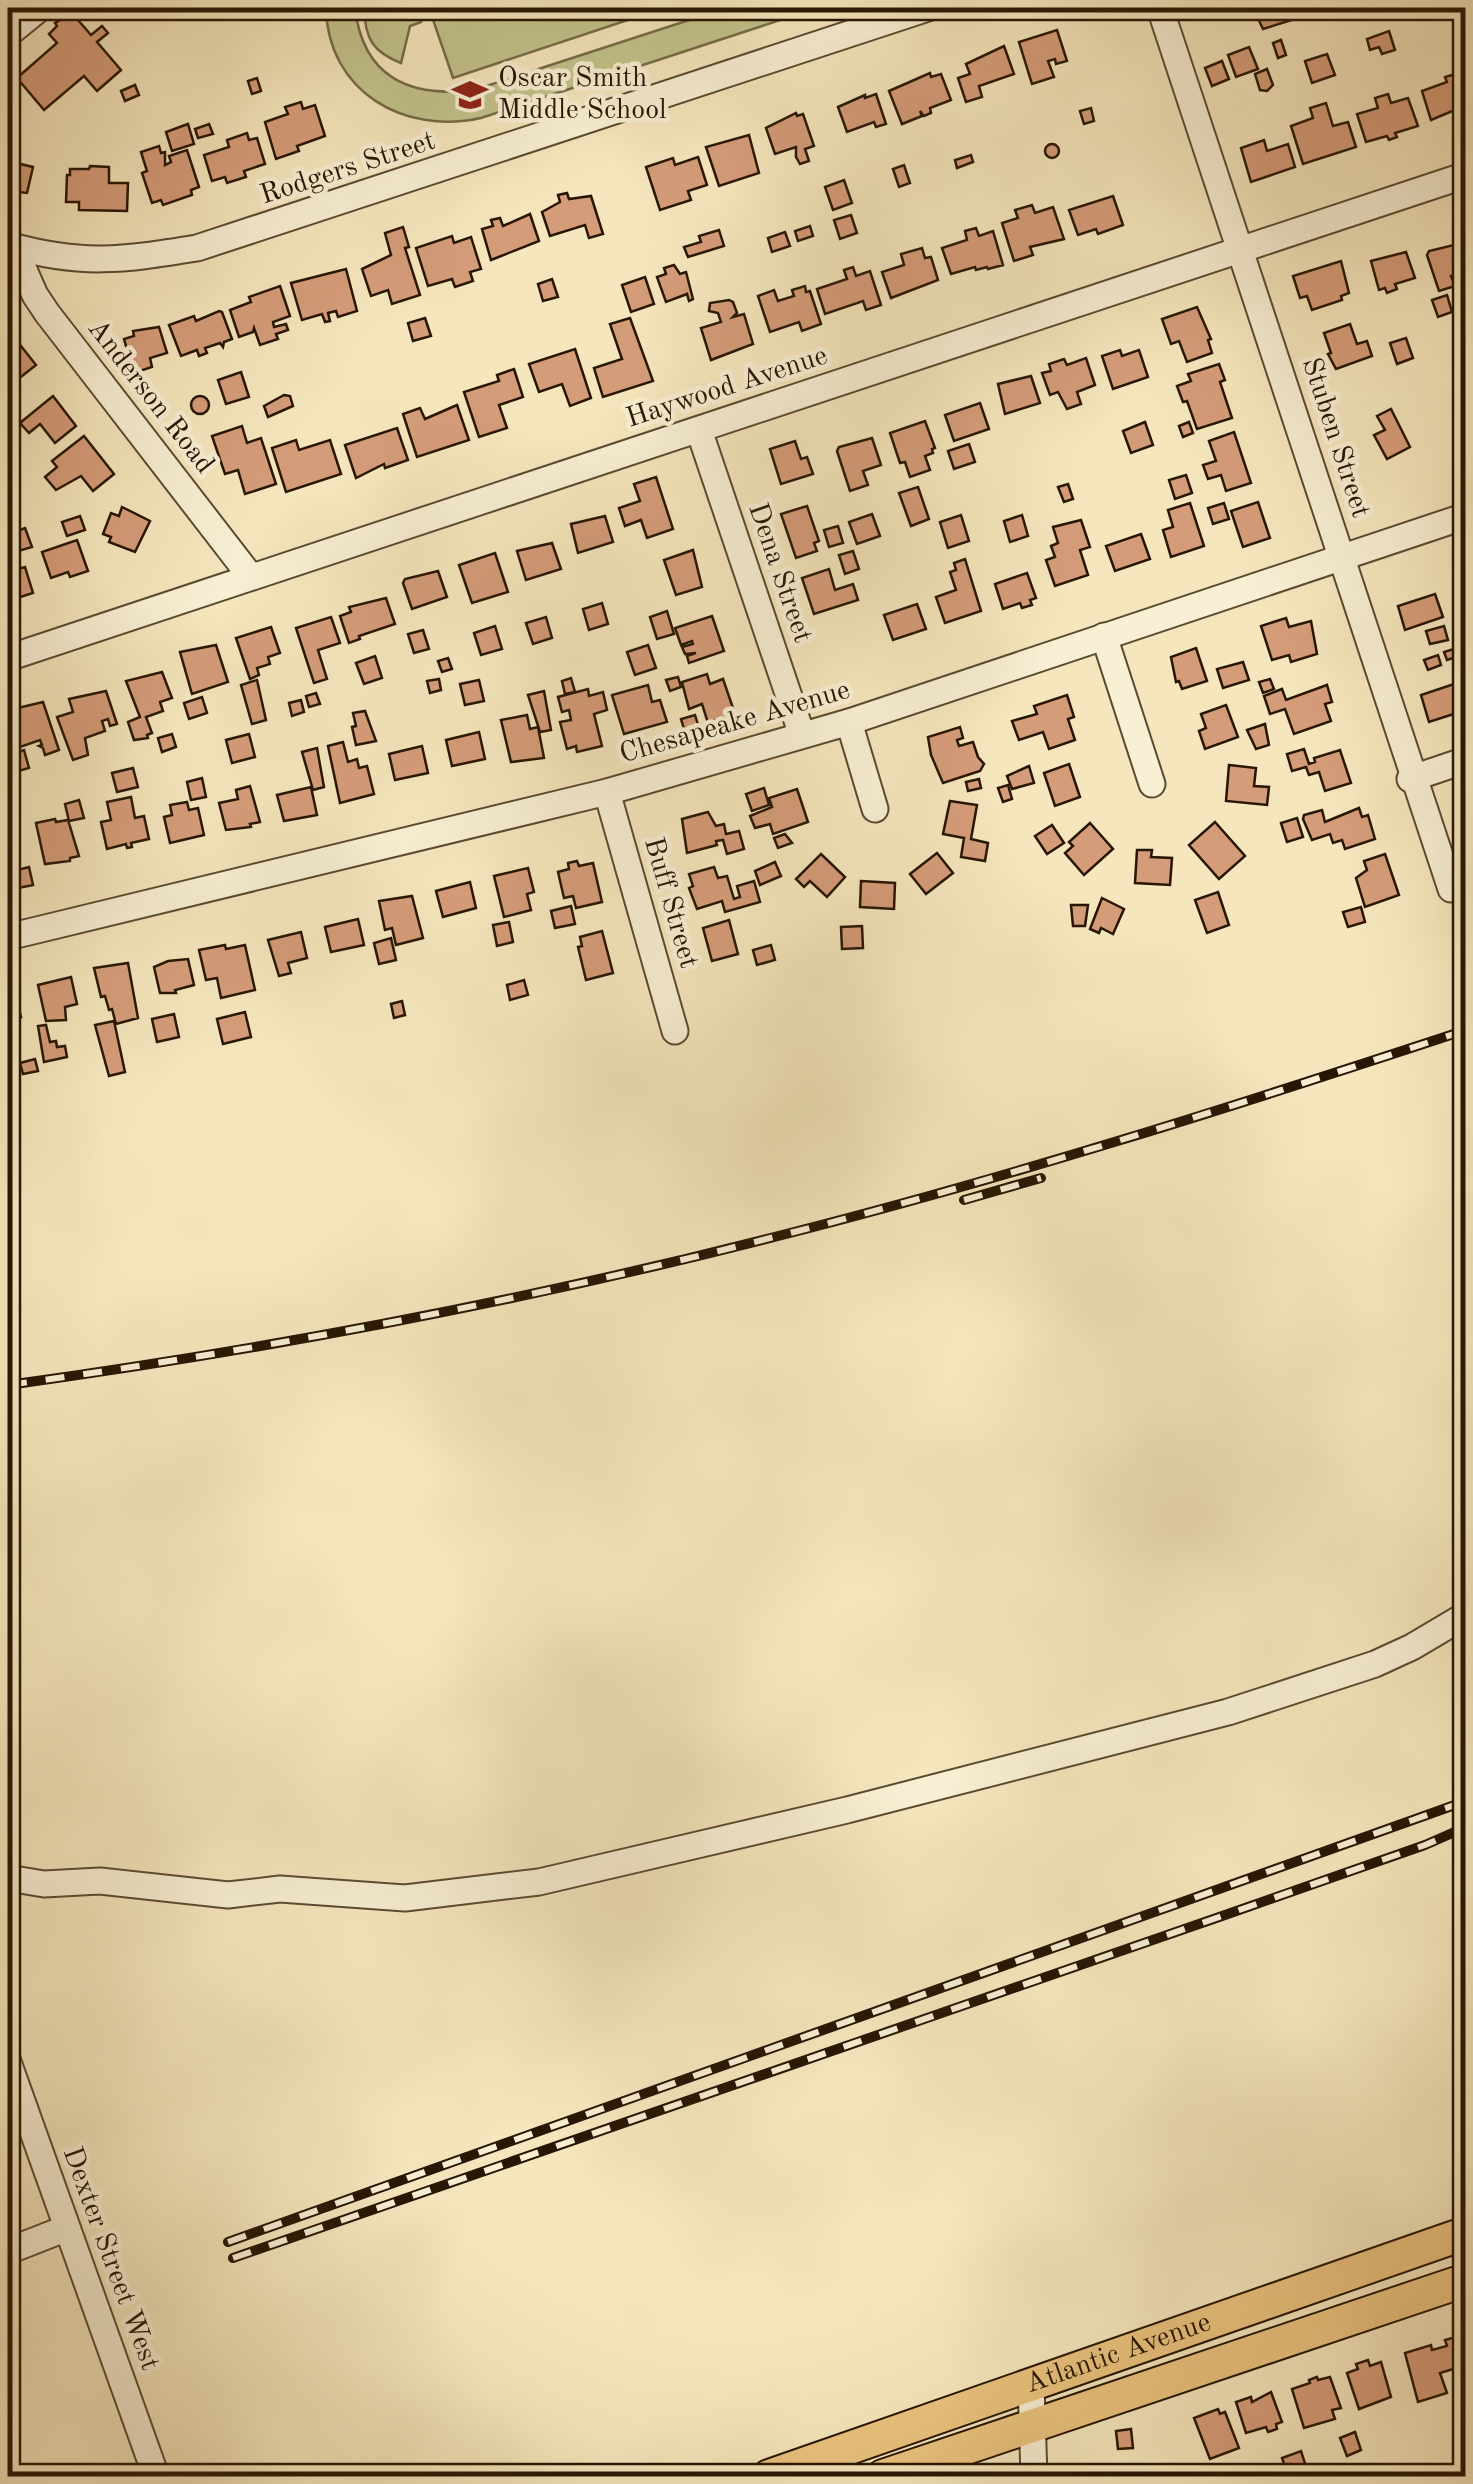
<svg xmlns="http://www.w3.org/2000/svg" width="1473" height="2484" font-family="'Old Standard TT',serif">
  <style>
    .green { fill: #c3c38c; stroke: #756c48; stroke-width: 2.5 }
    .building { fill: #d59c79; stroke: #271603; stroke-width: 2.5 }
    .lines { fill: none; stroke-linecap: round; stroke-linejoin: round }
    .minor-casing { stroke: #5a4a32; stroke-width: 29 }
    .major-casing { stroke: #271603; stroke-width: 36 }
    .minor { stroke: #f8efd4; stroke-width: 25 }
    .major { stroke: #eac37e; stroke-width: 32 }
    .rail-casing { stroke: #271603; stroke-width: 10 }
    .rail { stroke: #f8efd4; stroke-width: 6; stroke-dasharray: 19; stroke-linecap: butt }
    .labels { text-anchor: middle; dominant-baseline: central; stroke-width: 9; stroke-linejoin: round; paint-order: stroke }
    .poi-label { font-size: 28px; fill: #271603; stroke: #f8efd4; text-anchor: start }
    .street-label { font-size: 28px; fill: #271603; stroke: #f8efd4 }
  </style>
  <rect width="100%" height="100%" fill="#f5e6bd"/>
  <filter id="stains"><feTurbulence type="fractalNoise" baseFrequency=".002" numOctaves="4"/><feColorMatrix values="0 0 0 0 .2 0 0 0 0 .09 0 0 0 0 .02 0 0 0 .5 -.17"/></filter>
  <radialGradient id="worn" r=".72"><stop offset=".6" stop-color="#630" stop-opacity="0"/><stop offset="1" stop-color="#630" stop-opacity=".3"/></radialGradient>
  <g class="green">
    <path d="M326,8h29c8,69 54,90 119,82l252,-82h91l-336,110c-77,17 -153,-26 -155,-110z"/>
    <path d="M364,8h52l5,14 -11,4 -9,37c-28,-11 -36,-24 -37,-55z"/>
    <polygon points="429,8 664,8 453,78"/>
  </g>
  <g class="building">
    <polygon points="1196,8 1227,8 1229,14 1215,19 1211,8 1197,13"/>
    <polygon points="1253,8 1291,8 1295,19 1263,29"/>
    <polygon points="72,13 91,35 102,26 108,33 97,42 121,70 97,91 84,76 44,110 17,78 57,43 49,34 57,26 55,23"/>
    <polygon points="1057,30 1067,61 1056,64 1055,59 1048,61 1054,77 1032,84 1019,42"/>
    <polygon points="1389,31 1395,50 1382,54 1379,47 1370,50 1367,39"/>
    <polygon points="1281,40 1286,55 1278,58 1273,43"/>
    <polygon points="1004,46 1014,74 979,86 982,97 966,102 958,78 970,74 966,64"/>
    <polygon points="1249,47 1258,69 1236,77 1228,55"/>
    <polygon points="1327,54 1335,75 1312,83 1305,61"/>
    <polygon points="1222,61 1229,79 1212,86 1205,68"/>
    <polygon points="1267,69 1273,85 1267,91 1260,90 1255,74"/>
    <polygon points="1466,71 1466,109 1458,112 1457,109 1431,120 1422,91 1447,82 1445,77"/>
    <polygon points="930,73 931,77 941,74 951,100 930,108 931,113 924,116 920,111 922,116 902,124 889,91"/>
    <polygon points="257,78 261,91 252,94 248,81"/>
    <polygon points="135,85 139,95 125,101 121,91"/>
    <polygon points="876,94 886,124 876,127 874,122 847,132 838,107 865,95 865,98"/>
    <polygon points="1388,94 1391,103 1408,98 1418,126 1395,133 1397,137 1389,140 1387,136 1366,142 1357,114 1378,108 1375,98"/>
    <polygon points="301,102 303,109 315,105 325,136 297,146 299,151 276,159 265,122 288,114 285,107"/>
    <polygon points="1326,103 1333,126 1348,122 1356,147 1303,164 1291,126 1313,118 1310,108"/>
    <polygon points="1091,108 1094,121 1084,124 1080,111"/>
    <polygon points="796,113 797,116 803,114 814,146 805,149 809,161 800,164 796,157 796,147 775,154 766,128"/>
    <polygon points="188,124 194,144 172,151 166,132"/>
    <polygon points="209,124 213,134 198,138 195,129"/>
    <polygon points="247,133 249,140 257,138 265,164 244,171 246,177 227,183 225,177 212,181 204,155 229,147 227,140"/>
    <polygon points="749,135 759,173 719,186 706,147"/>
    <polygon points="1264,140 1267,151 1288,144 1295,167 1251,182 1241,148"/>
    <circle cx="1052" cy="151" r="7"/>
    <polygon points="159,146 161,153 165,152 165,165 171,162 169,156 187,150 199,187 191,190 192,195 163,205 161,200 152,203 142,173 147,171 141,152"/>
    <polygon points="971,155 973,162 957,168 955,160"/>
    <polygon points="698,157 707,185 688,191 691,200 660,210 646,167 673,158 675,165"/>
    <polygon points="8,161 33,167 27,193 8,191"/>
    <polygon points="904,165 910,183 899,187 893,169"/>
    <polygon points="90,166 109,167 109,183 128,183 127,211 79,210 79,202 66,202 67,175 70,175 70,169 89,169"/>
    <polygon points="844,180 852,203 833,210 825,187"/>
    <polygon points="567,193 569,199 591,196 603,234 589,238 585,225 550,236 542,212 560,202 558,195"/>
    <polygon points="1113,196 1123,225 1098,234 1096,229 1078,235 1069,210"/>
    <polygon points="1032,205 1035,213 1053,207 1064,239 1030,247 1033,255 1014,261 1002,223 1018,218 1015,210"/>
    <polygon points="530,214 539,241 491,260 482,229 493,226 491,220 500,218 503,226"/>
    <polygon points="851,215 857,233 840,239 834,220"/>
    <polygon points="810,226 813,236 798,241 795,231"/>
    <polygon points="403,227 409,247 405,248 420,295 392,304 388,290 371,296 362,269 391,255 385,233"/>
    <polygon points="976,228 979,236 993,231 1003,265 988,269 987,267 976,270 975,267 951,274 942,248 967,240 965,231"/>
    <polygon points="719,230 724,246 688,257 684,247 701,242 699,236"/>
    <polygon points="785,232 790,246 772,252 768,238"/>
    <polygon points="452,236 454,243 471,237 481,269 470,272 473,281 455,287 452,279 428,286 416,248"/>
    <polygon points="1462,243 1466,271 1451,276 1455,286 1439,291 1427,255 1429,251"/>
    <polygon points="922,248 925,258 931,257 938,280 891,298 882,272 904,265 901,254"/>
    <polygon points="1406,252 1415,278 1395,284 1397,289 1387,293 1385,288 1379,290 1371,261"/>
    <polygon points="1341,261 1349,293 1341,296 1342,300 1312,310 1307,296 1300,298 1293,276"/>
    <polygon points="674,265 680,274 686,272 693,299 689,301 687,294 666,302 657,277 666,274 664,268"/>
    <polygon points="853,267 856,276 870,271 881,305 866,310 863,301 825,314 817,289 847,279 844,270"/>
    <polygon points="346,269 357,311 338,317 336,311 328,313 330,321 325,322 322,314 302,320 291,283"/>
    <polygon points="645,277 654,304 631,312 622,285"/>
    <polygon points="552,279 558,297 543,301 538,284"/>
    <polygon points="280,286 290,316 273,322 274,327 286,324 288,330 276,334 278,339 260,345 254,328 253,332 239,337 230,310 251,302 249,297"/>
    <polygon points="805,286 806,292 810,291 821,324 802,331 799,322 770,332 758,296 774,290 778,301 794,296 792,290"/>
    <polygon points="1447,295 1452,312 1438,317 1432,300"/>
    <polygon points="729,300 733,302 737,313 733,317 744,314 753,344 711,360 701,328 721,322 718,313 709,311 710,303"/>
    <polygon points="1197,307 1211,339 1208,340 1212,353 1187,362 1179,341 1171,344 1162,319"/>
    <polygon points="219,311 222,312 232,339 224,342 223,347 220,343 205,348 207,353 199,356 197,350 181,356 169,325 194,316 196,321"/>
    <polygon points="425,318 431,336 413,341 408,323"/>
    <polygon points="630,318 653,381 603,397 594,368 622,359 610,324"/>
    <polygon points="1350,324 1357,344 1367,341 1372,356 1336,369 1328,354 1331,353 1324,333"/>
    <polygon points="159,327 167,353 150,358 152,367 134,373 124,339 134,336 133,331"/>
    <polygon points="1406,338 1413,358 1397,364 1390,343"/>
    <polygon points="17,341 36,365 8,387 8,348"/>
    <polygon points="575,349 591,398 570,406 562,384 539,392 529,364"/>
    <polygon points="1120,350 1122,356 1139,350 1148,377 1113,389 1102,356"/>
    <polygon points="1086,358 1095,385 1077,392 1081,404 1067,409 1058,392 1050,395 1042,373 1051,371 1049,364 1064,359 1067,365"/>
    <polygon points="1219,364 1225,380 1220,382 1232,418 1197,429 1187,401 1183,402 1177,386 1191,381 1188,374"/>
    <polygon points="514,369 523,397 499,405 507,428 479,437 464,392 499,381 497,375"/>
    <polygon points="241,372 249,397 226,404 218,380"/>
    <polygon points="1031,376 1040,403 1005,414 998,384"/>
    <polygon points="284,395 290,396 293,406 268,417 264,406"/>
    <polygon points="53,396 76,426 55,443 40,424 29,433 20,423"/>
    <circle cx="200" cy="405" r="9"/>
    <polygon points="980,403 989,429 954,441 945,415"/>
    <polygon points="457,405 469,440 417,457 403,414 420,408 425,419"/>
    <polygon points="1391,409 1410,447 1387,459 1374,435 1385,430 1377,416"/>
    <polygon points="925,421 935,448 932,449 933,453 925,456 930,470 910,477 905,462 900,463 890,433"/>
    <polygon points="1145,422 1153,445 1131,453 1123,431"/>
    <polygon points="1189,422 1193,433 1183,437 1179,426"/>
    <polygon points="242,426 247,443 261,438 276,484 245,494 238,470 225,474 212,436"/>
    <polygon points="397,428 408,460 385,468 384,464 356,478 345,445"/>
    <polygon points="1234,432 1251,483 1226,491 1221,475 1208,479 1203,465 1216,461 1209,441"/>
    <polygon points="1466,432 1466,460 1465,461 1457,435"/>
    <polygon points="84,436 114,474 93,491 81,476 56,490 45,477 57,467 52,461"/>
    <polygon points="872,438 881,465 863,471 868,485 850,491 837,451 839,447"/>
    <polygon points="296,440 299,450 330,440 341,474 286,492 272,448"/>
    <polygon points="795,441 801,459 807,457 813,474 781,484 770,449"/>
    <polygon points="969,444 975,462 954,469 948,451"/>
    <polygon points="1186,475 1192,493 1175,499 1169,480"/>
    <polygon points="656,477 673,529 647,538 641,520 625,526 619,508 640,501 634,484"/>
    <polygon points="1068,484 1073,499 1064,502 1058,487"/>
    <polygon points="918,487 929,519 911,526 899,493"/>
    <polygon points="1258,502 1270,538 1243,547 1231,511"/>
    <polygon points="1190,503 1204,546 1171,557 1163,530 1173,527 1168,510"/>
    <polygon points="1224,503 1229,519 1213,524 1208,508"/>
    <polygon points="807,506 819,541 814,543 817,551 796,558 781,514"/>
    <polygon points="122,507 150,521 135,552 109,542 111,537 103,534 111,513 119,516"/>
    <polygon points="872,514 880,536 857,544 849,522"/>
    <polygon points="961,515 969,541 948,548 940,522"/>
    <polygon points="1022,515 1028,536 1010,542 1004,521"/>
    <polygon points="80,516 85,530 67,536 62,522"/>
    <polygon points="605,516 613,542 578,553 571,524"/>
    <polygon points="1081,520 1090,547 1080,550 1088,575 1055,586 1046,560 1055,557 1051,546 1058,543 1053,527"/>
    <polygon points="838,526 843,543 829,547 824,530"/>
    <polygon points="25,528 32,547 15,552 9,534"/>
    <polygon points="1141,534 1150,559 1115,571 1106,546"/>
    <polygon points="77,540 88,571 70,577 68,572 51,578 42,552"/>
    <polygon points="552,543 561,569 526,580 517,551"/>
    <polygon points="693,550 702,587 676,595 664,560"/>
    <polygon points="853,551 859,569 845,574 839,555"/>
    <polygon points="495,553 508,592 472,603 459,565"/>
    <polygon points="965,559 981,611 945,623 936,597 956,590 950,572 956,570 954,563"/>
    <polygon points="25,567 33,593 8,601 8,572"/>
    <polygon points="829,569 835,590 853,584 858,600 814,614 802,578"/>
    <polygon points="438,571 447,597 412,609 403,583 405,579"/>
    <polygon points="1027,573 1036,598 1030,600 1032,605 1022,608 1020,603 1003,609 995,584"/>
    <polygon points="1435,594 1443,617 1405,630 1398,606"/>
    <polygon points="386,598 395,624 359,636 360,639 349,643 340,616 351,612 349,607"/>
    <polygon points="602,603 608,624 589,630 583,609"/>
    <polygon points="917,604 926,629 893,640 884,615"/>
    <polygon points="667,611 674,634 657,639 650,617"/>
    <polygon points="712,616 724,651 689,663 687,656 696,653 685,654 682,647 693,644 692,641 681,645 675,628"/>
    <polygon points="331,617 340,643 318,650 327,679 314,683 296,628"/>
    <polygon points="546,617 552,638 533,644 526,623"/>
    <polygon points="1286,618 1289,627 1311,621 1317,654 1291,662 1289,655 1272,660 1261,626"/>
    <polygon points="495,626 502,649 481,655 474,633"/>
    <polygon points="1444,626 1448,640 1430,644 1426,631"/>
    <polygon points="271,627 280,653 268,657 270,664 257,668 259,675 250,679 236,638"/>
    <polygon points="423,630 429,649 414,653 408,634"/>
    <polygon points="216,645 228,682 192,694 180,652"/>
    <polygon points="648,645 656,668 635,675 627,652"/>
    <polygon points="1196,648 1207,681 1182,689 1179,681 1176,682 1171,657"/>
    <polygon points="1457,648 1460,656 1447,660 1444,652"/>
    <polygon points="1438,655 1441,665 1428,670 1424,660"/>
    <polygon points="375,656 382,678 364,684 356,663"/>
    <polygon points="448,658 452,669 442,672 438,661"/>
    <polygon points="1243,662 1249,680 1223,688 1217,669"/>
    <polygon points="162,672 172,698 160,702 163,711 146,717 152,733 147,735 148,738 134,740 128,722 140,717 126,681"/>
    <polygon points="707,674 710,684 723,679 735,714 708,723 702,704 689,709 682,682"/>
    <polygon points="678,677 681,687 670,691 666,680"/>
    <polygon points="571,678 575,692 565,694 562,681"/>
    <polygon points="439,679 441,690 430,693 427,681"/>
    <polygon points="1270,679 1274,689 1263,693 1259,682"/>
    <polygon points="257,680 266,720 252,724 241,685"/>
    <polygon points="479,680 484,701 465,705 460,684"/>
    <polygon points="1466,680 1466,710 1429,722 1421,695"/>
    <polygon points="648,685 652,702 660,700 667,722 624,734 612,695"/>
    <polygon points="1327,685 1332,702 1325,704 1331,721 1294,734 1285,709 1270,714 1264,696 1282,689 1286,700"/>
    <polygon points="588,689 589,696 603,692 607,710 594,714 602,746 577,752 576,746 567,749 560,722 571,720 569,710 562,712 558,697"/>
    <polygon points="106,691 117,724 110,726 108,719 102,721 105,731 85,738 88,755 73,760 57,717 73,712 69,699"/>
    <polygon points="544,691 551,730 540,732 528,695"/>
    <polygon points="316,693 320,704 309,707 306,696"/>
    <polygon points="1067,695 1074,717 1068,719 1075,740 1049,749 1043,732 1019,740 1012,721 1037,714 1034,706"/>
    <polygon points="202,697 207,713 189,719 184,703"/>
    <polygon points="301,700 304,712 292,716 289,703"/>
    <polygon points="43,702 59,750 45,755 43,748 39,746 42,745 40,740 20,747 8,714 9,710"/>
    <polygon points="1226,705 1238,737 1205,749 1199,731 1206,728 1201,714"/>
    <polygon points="365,711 376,741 356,745 352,727 356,726 353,713"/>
    <polygon points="527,715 530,729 538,727 544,758 511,762 501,720"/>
    <polygon points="695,715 699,728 685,732 681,719"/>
    <polygon points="1265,724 1269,745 1256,749 1247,730"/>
    <polygon points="960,727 963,738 957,740 959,746 973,742 978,757 984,764 980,771 943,783 931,755 928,737"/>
    <polygon points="479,732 485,759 452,766 446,740"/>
    <polygon points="172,734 176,747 162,752 158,738"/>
    <polygon points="249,734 255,757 232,763 226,740"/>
    <polygon points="343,742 348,762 357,759 359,768 367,766 374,794 340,803 328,746"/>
    <polygon points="422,746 428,773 395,780 389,754"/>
    <polygon points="317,748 324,787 313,790 302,752"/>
    <polygon points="1304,749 1309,764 1315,762 1314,758 1340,750 1351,783 1325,791 1319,772 1309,775 1306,767 1292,771 1287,754"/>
    <polygon points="24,750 29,768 15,772 9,755"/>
    <polygon points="1069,764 1080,797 1055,806 1044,773"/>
    <polygon points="1229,765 1256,768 1254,786 1269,787 1267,805 1226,801"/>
    <polygon points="1029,766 1034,783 1012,789 1007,776"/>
    <polygon points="133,768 138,787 117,792 112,773"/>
    <polygon points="202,778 206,797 191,800 187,782"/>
    <polygon points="979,779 981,788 968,791 966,782"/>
    <polygon points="1008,785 1012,799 1003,802 998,788"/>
    <polygon points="250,786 260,822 250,824 251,827 226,830 219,803 238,799 236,790"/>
    <polygon points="311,787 317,815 284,821 277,795"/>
    <polygon points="764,788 769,805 752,811 746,794"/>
    <polygon points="797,789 808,822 773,834 770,824 755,828 750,816 772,807 769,798"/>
    <polygon points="131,797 135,818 144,816 149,839 131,843 132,847 127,848 126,844 107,849 101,822 111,820 107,802"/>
    <polygon points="79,800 84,818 69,821 65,804"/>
    <polygon points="950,801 977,805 971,839 988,843 985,861 961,857 964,838 943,834"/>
    <polygon points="187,802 189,810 198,808 204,835 170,843 164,817 172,815 170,805"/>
    <polygon points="1359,808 1362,817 1368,815 1375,839 1345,849 1342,840 1333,843 1330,834 1312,840 1303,819 1304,815 1322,810 1325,822"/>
    <polygon points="16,812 19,829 8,831 8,814"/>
    <polygon points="708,812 716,826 724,824 726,834 739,831 744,849 727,854 723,840 716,841 717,845 687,853 682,819"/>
    <polygon points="1297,818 1303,837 1287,842 1281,823"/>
    <polygon points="55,819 56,822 68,820 79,856 70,858 70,861 45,864 36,823"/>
    <polygon points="1215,822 1245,856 1219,879 1189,845"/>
    <polygon points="1090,823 1113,849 1084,875 1065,853 1073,846 1069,842"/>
    <polygon points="1052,825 1064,843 1047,854 1035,836"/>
    <polygon points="785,834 792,843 778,848 774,838"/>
    <polygon points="1137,850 1152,850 1151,857 1172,858 1170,885 1135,883"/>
    <polygon points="937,853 953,873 926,894 910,874"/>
    <polygon points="821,854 845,877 827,897 810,881 804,887 796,879"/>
    <polygon points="1385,854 1399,895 1365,907 1356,878 1367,870 1364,861"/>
    <polygon points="577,861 579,866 593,863 602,902 576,908 573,896 564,898 558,872 569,869 568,863"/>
    <polygon points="775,862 781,876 760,885 755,871"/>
    <polygon points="29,867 33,885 18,888 14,871"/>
    <polygon points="714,867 718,878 727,876 734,899 740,897 737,886 754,881 760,902 725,912 722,901 697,909 689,888 693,886 689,874"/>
    <polygon points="528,868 534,892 527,894 531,910 504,917 494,876"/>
    <polygon points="861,881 895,883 894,909 860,907"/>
    <polygon points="470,882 476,908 443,917 436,891"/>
    <polygon points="1218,892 1229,925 1207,933 1195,900"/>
    <polygon points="412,896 423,938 396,945 392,928 385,930 379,901"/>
    <polygon points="1102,898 1124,909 1113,934 1101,928 1099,933 1090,929"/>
    <polygon points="1071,905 1088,905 1085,926 1073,926"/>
    <polygon points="571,906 575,924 555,928 551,911"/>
    <polygon points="1361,907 1365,922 1348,927 1343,912"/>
    <polygon points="358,919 364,945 331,952 325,927"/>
    <polygon points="729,920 738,954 712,961 703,928"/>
    <polygon points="509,922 513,942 497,946 493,925"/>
    <polygon points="862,926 863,948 842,949 841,927"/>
    <polygon points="602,931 613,973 586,980 578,947 582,946 580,937"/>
    <polygon points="301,932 307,958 288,963 291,973 279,976 268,940"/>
    <polygon points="391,938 396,960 379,964 374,943"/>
    <polygon points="225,945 226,949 245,945 255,990 221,998 217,978 206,980 199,950"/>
    <polygon points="771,945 775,960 757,965 753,950"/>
    <polygon points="188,959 194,985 175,990 176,993 160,993 154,967 168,961"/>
    <polygon points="128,963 138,1018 116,1024 112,1009 109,1010 105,996 101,997 94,968"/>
    <polygon points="71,977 77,1004 65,1007 66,1020 46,1021 38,985"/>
    <polygon points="524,980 528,995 510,1000 507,985"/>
    <polygon points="14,989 21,1017 8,1020 8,991"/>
    <polygon points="402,1001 405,1015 394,1018 391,1004"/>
    <polygon points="245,1012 251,1037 223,1044 217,1019"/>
    <polygon points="174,1014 179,1037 157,1042 152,1019"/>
    <polygon points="114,1021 125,1072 109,1076 95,1025"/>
    <polygon points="46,1025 50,1042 56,1041 57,1047 65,1046 67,1057 44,1062 38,1026"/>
    <polygon points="8,1048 12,1048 16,1079 8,1081"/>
    <polygon points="35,1059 38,1071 23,1074 20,1063"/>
    <polygon points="1466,2334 1466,2365 1440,2373 1447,2393 1418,2402 1405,2353 1431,2345 1432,2350 1447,2346 1445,2340"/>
    <polygon points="1368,2360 1370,2366 1381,2362 1391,2397 1359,2409 1347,2373 1358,2369 1356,2364"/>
    <polygon points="1317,2377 1318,2380 1330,2377 1341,2408 1332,2410 1335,2419 1304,2428 1292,2389 1310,2383 1309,2380"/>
    <polygon points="1271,2392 1282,2422 1276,2424 1277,2429 1268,2432 1266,2427 1246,2433 1236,2402 1251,2397 1252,2402"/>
    <polygon points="1218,2409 1220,2414 1225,2412 1239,2448 1210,2459 1194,2418"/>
    <polygon points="1131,2429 1133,2448 1118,2449 1116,2431"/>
    <polygon points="1355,2432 1361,2450 1347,2456 1340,2438"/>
    <polygon points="1301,2451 1309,2476 1288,2476 1282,2458"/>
    <polygon points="1466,2451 1466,2476 1462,2476 1456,2453"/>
    <polygon points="1116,2465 1137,2465 1140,2476 1111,2476 1111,2473 1116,2473"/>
    <polygon points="1225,2467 1228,2476 1211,2476 1209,2472"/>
  </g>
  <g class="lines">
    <defs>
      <g id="minor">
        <polyline points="1160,8 1451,889"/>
        <polyline points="8,34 40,8"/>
        <path d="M8,245c74,21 114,15 189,3l731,-240"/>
        <polyline points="14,247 35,295 47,313 251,577"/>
        <polyline points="699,430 802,735"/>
        <polyline points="1104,636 1152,784"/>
        <polyline points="8,658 1466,175"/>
        <polyline points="849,722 875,809"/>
        <polyline points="1410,779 1466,760"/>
        <polyline points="607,792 675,1031"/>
        <polyline points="8,937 607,792 849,722 1466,516"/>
        <polyline points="8,1878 44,1884 100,1881 228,1895 280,1889 405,1898 539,1882 847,1810 1228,1712 1375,1664 1412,1647 1466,1615"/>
        <polyline points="8,2062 156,2476"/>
        <polyline points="8,2251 67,2228"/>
        <polyline points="1031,2385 1034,2476"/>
      </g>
      <g id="major">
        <path id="s1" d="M769,2476l697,-243"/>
        <polyline points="883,2476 1466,2280"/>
      </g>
    </defs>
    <use href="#minor" class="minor-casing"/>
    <use href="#major" class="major-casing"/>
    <use href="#minor" class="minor"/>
    <use href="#major" class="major"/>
    <defs>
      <g id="rail">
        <polyline points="964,1200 1041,1178"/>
        <path d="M8,1385c261,-36 522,-85 778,-151 229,-58 455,-130 680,-204"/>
        <polyline points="228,2242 1466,1801"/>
        <polyline points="233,2258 1225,1915 1425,1845 1466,1827"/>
      </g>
    </defs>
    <use href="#rail" class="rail-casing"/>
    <use href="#rail" class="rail"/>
  </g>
  <defs>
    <symbol id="school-bare" viewBox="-9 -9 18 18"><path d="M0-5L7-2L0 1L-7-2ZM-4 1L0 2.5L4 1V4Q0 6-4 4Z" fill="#8f2418" stroke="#f8efd4" stroke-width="2.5" paint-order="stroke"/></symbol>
  </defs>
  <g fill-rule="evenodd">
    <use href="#school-bare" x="445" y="70" width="50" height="50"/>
  </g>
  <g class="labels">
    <g class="poi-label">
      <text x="498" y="79">Oscar Smith<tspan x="498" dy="32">Middle School</tspan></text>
    </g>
    <g class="street-label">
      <text transform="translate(348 169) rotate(-18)">Rodgers Street</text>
      <text transform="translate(727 388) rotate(-18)">Haywood Avenue</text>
      <text transform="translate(150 397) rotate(52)">Anderson Road</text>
      <text transform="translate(1335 438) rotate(72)">Stuben Street</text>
      <text transform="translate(779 573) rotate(71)">Dena Street</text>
      <text transform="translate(735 723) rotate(-16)">Chesapeake Avenue</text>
      <text transform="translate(670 903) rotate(74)">Buff Street</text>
      <text transform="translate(110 2259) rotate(70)">Dexter Street West</text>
      <text stroke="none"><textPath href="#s1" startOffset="370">Atlantic Avenue</textPath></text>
    </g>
  </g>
  <rect width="1473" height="2484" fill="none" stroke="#f5e6bd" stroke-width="40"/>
  <rect x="10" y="10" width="1453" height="2464" fill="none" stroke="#271603" stroke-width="5"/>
  <rect x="20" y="20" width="1433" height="2444" fill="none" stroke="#271603" stroke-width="2.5"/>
  <rect width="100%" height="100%" filter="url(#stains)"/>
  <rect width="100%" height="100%" fill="url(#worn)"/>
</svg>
